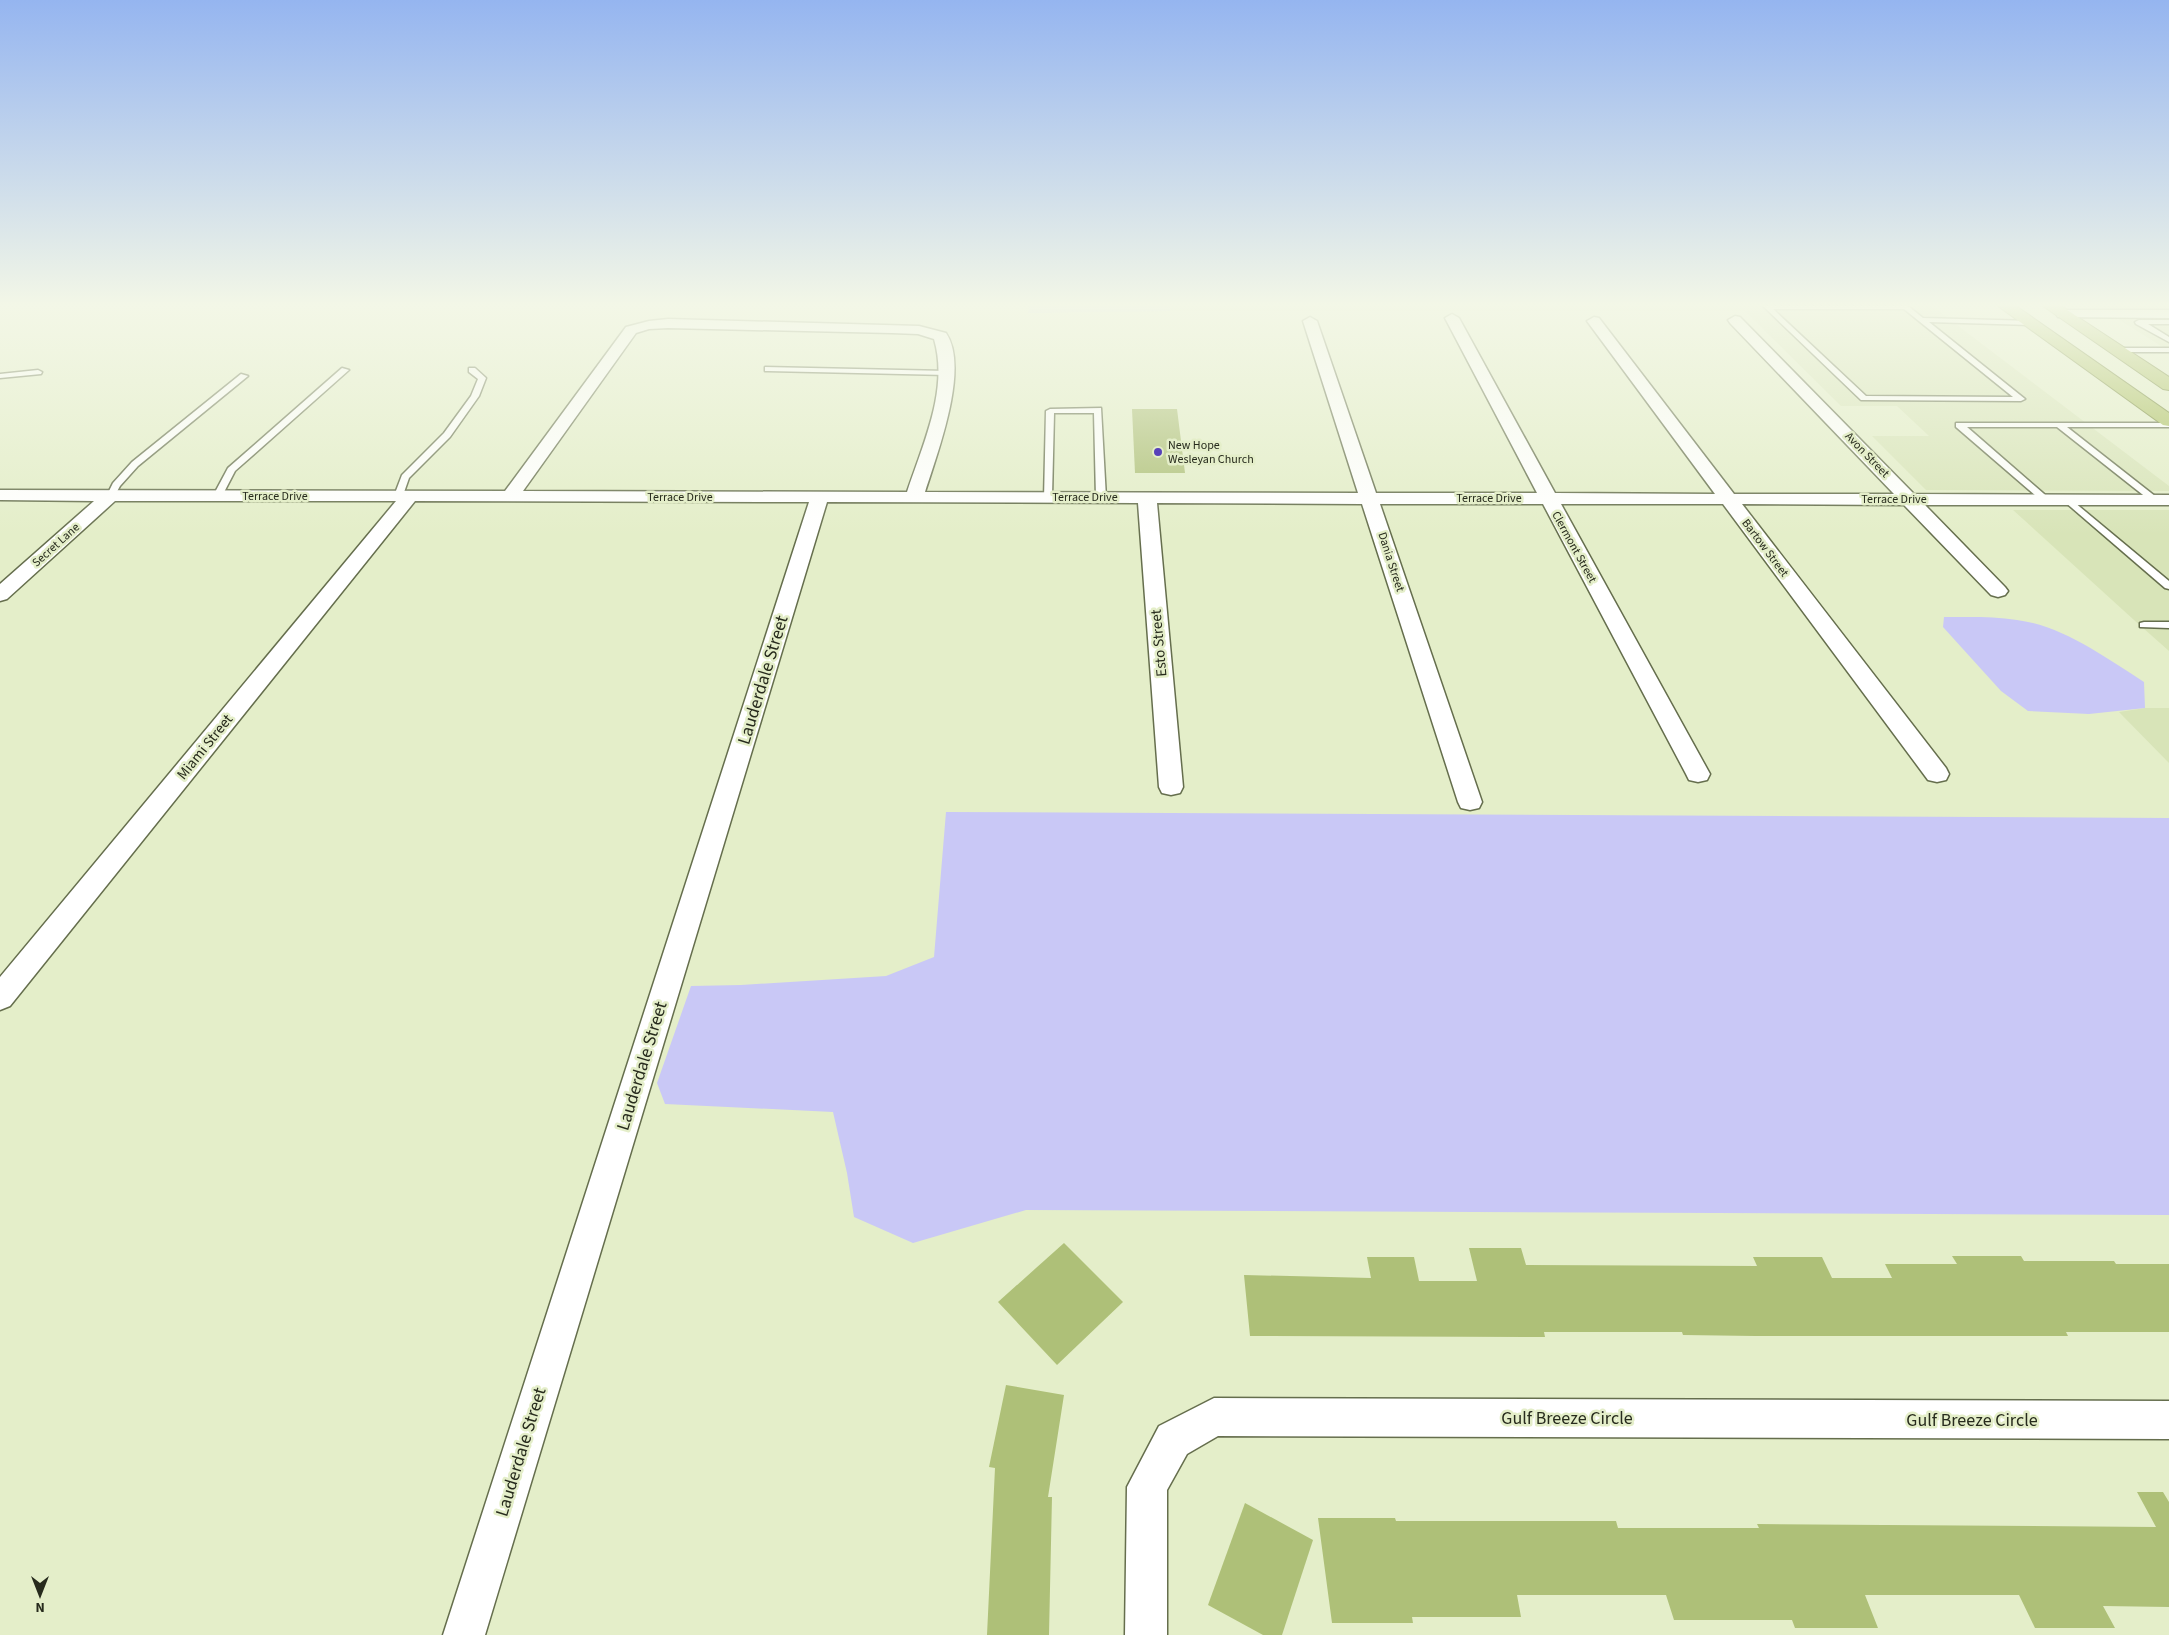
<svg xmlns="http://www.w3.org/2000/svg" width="2169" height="1635" font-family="'Source Sans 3',sans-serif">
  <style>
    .built { fill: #d8e4b8 }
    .green { fill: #c9c8f6 }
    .building { fill: #aec078 }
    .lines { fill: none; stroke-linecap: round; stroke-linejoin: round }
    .service-casing { stroke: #656e4d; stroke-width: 3 }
    .minor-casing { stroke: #656e4d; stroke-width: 3 }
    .trunk-casing { stroke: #6e802d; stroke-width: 2 }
    .service { fill: #fff; fill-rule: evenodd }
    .minor { fill: #fff; fill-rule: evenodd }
    .trunk { fill: #aabe5e; fill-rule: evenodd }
    .poi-dot { fill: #5741b9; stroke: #e4eec9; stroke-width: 2 }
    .labels { text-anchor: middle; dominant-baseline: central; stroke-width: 5; stroke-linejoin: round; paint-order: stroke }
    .far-poi-label { font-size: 12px; fill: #272b1d; stroke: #e4eec9; text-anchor: start }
    .far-street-label { font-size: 12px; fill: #272b1d; stroke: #e4eec9 }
    .street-label { font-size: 15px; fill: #272b1d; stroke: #e4eec9 }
    .near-street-label { font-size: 18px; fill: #272b1d; stroke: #e4eec9 }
  </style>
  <rect width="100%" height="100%" fill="#e4eec9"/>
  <g class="built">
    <polygon points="1170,306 1932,306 2169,486 2169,491 1926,490 1872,436 1929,436 1897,406 1841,406 1745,311 1170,311"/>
    <polygon points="2100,306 2169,306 2169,310 2107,310"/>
    <polygon points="2118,319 2169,319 2169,351"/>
    <polygon points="2013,510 2169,510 2169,651 2134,620"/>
    <polygon points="2145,708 2169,708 2169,763 2119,712"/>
  </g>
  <g class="green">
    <polygon points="1029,306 1170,306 1170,311 1028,313"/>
    <path d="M1944,617c24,0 49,-1 73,3 46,6 89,38 127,62l1,26 -56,6 -61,-3 -27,-20 -58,-64z"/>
    <polygon points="946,812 2169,818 2169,1215 1026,1210 913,1243 854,1217 847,1173 833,1112 665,1104 657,1083 691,986 741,985 886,976 934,957"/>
  </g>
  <g class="building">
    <polygon points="1132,409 1177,409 1185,473 1135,473"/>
    <polygon points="1064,1243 1123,1302 1057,1365 998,1302"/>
    <polygon points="1469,1248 1521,1248 1526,1265 1757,1266 1753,1257 1822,1257 1832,1278 1892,1278 1885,1264 1957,1264 1952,1256 2021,1256 2024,1261 2114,1261 2116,1264 2169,1264 2169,1332 2066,1332 2068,1336 1755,1336 1683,1335 1682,1332 1544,1332 1545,1337 1250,1336 1244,1275 1371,1278 1367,1257 1414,1257 1419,1281 1477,1281"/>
    <polygon points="1006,1385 1064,1395 1048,1497 1052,1497 1049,1635 987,1635 995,1468 989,1467"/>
    <polygon points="2137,1492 2163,1492 2169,1502 2169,1607 2103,1606 2115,1628 2035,1628 2019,1595 1865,1595 1878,1628 1795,1628 1792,1620 1674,1620 1666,1595 1517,1595 1521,1617 1412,1617 1413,1623 1332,1623 1318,1518 1395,1518 1396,1521 1616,1521 1618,1528 1759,1528 1757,1524 2156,1527"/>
    <polygon points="1245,1503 1313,1540 1282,1635 1263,1635 1208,1605"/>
  </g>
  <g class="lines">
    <defs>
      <g id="service">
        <path d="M1763,306h145l15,12 111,3 1,2 -4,2 -102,-3 96,77 -4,2 -160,-1zM1773,309h131l109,88 -147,-1z"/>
        <polygon points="2139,320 2169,320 2169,324 2148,324 2169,337 2169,342 2136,324 2135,322"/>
        <rect x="2113" y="348" width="56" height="4"/>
        <polygon points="765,367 947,371 951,373 947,375 768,371 765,371"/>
        <polygon points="342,368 349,370 235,471 221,498 215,498 213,496 228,468"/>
        <polygon points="469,368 475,368 486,378 479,396 450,437 409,478 402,498 396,498 394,496 402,475 444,433 471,396 478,379 469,372"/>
        <polygon points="38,370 42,372 41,374 0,378 0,374"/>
        <polygon points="241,374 248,376 138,466 120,486 114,497 108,497 107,495 113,483 132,462"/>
        <polygon points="1101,408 1106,498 1101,501 1096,498 1094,413 1054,413 1052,497 1044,499 1046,411 1050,409"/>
        <polygon points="1956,423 2169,423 2169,427 2067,427 2160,500 2152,502 2057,427 1967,427 2051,500 2043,502 1956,427"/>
        <polygon points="2068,497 2169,581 2169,589 2165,588 2065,502 2065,498"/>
        <polygon points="2144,622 2169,622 2169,628 2140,627 2140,623"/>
      </g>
      <g id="minor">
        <polygon points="2063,310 2169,310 2169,318 2058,317 2056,314"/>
        <path d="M1452,314l7,4 96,175 160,1 -128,-173 7,-4 5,1 135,176h160l-164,-171 -2,-3 7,-4 5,1 174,177 255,1v10h-244l80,82 3,4 -3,4 -7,2 -7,-2 -87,-90 -162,-1 204,264 3,6 -3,6 -9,2 -9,-2 -205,-276h-162l149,270 -3,6 -9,2 -9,-2 -3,-6 -143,-270h-163l102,298 -3,6 -9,2 -9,-2 -3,-6 -96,-298 -205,-1 26,284 -3,6 -9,2 -9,-2 -3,-6 -21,-284 -311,-1 -342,1133h-42l366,-1133 -394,-1 -405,505 -10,4v-33l396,-476h-281l-108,98 -7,2v-17l94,-83 -94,-1v-10l505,1 121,-164 23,-6 19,-2 251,7 27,7c24,35 -9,121 -21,159l433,1 -55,-172 7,-4 7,4 59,172h161l-92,-175zM668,328l224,5 26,1 16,5c15,50 -11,105 -27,153l-384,-1 113,-158 13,-4z"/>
        <polygon points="1214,1398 2169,1401 2169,1439 1218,1436 1187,1454 1167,1490 1167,1635 1125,1635 1127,1487 1159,1426"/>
      </g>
      <g id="trunk">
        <polygon points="1998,306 2016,306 2169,413 2169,426 2163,425"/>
        <polygon points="2043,306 2061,306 2169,377 2169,390 2163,389"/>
      </g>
    </defs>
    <use href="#service" class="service-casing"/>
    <use href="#minor" class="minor-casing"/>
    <use href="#trunk" class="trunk-casing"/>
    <use href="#service" class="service"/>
    <use href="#minor" class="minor"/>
    <use href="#trunk" class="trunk"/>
  </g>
  <linearGradient id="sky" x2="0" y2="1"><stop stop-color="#95b5f0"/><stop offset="0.57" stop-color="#f3f7e7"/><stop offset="1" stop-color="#f3f7e7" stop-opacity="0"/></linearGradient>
  <rect width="2169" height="535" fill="url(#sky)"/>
  <circle class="poi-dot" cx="1158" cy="452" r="5"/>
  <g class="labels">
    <g class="far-poi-label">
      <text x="1168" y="445">New Hope<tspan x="1168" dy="14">Wesleyan Church</tspan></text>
    </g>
    <g class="far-street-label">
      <text transform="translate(1867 455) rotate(46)">Avon Street</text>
      <text x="275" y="496">Terrace Drive</text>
      <text x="680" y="497">Terrace Drive</text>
      <text x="1085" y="497">Terrace Drive</text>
      <text x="1489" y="498">Terrace Drive</text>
      <text x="1894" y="499">Terrace Drive</text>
      <text transform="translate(56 545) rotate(-42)">Secret Lane</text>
      <text transform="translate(1574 547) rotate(61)">Clermont Street</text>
      <text transform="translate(1765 548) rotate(53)">Bartow Street</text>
      <text transform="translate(1391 562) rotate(72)">Dania Street</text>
    </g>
    <g class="street-label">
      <text transform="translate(1159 643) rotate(-95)">Esto Street</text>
      <text transform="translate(205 747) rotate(-51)">Miami Street</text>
    </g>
    <g class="near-street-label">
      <text transform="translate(763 680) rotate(-73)">Lauderdale Street</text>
      <text transform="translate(642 1066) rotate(-73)">Lauderdale Street</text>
      <text x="1567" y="1418">Gulf Breeze Circle</text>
      <text x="1972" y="1420">Gulf Breeze Circle</text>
      <text transform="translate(521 1452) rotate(-73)">Lauderdale Street</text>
    </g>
  </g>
  <g transform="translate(40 1595) rotate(180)" stroke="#e4eec9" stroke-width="4" paint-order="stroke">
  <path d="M0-4L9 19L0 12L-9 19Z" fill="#272b1d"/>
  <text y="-8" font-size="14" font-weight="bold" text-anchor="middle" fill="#272b1d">N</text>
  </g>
</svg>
